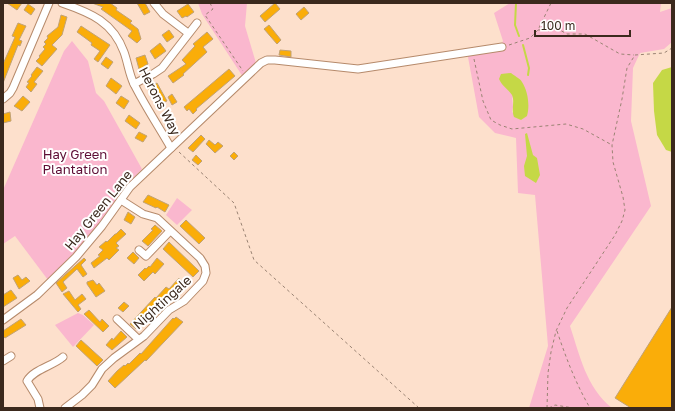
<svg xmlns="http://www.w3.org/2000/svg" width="675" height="411" font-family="'Golos Text',sans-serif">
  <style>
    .green { fill: #fab7ce; fill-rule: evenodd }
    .water { fill: #c5d846 }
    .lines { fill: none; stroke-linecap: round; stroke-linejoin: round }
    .stream { stroke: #c5d846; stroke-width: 2 }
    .building { fill: #faad09; stroke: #c1a276 }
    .minor-casing { stroke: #b68a6b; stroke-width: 9 }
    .path { stroke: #9a8373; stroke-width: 1; stroke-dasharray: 3 3; stroke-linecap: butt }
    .minor { stroke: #fff; stroke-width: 7 }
    .labels { text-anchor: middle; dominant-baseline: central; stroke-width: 4; stroke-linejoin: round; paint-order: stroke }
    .street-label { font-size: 13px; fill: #3b291d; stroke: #fff }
    .park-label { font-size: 13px; fill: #5e0d35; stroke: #fff }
  </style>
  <rect width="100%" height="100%" fill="#fde0cc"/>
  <g class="green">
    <polygon points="198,3 247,3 245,26 256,63 243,77 202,14"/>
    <path d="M510,3h151l-1,9 12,-4v34l-8,7 -24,4 -7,15 -2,53 20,85 -81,120c10,30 16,61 42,82h-83l19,-62 -13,-151 -17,-2 -2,-55 -21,-5 -16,-16 -11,-60 -1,-7 34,-5 2,-4 -9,-28zM512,96l9,24 -9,-8 1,-5z"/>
    <polygon points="72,41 88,61 96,93 104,101 142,169 123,189 91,235 48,280 15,236 3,244 3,190 64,51"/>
    <polygon points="177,198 192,210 177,225 166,215"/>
    <polygon points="78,313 83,315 94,325 73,347 55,325"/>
  </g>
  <g class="water">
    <polygon points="672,67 672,152 666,150 657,135 654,111 653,83 662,70"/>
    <path d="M511,73c3,3 9,5 11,9 6,9 8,24 5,34l-6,4 -7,-3c-3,-7 1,-16 -2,-22 -4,-6 -10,-9 -13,-16l2,-5z"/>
    <polygon points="527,133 533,155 537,158 540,175 536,183 525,176 524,166 527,156 525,134"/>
  </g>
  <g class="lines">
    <g class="stream">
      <polyline points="516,3 515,25 519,36"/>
      <polyline points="523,45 529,68 528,75"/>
    </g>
  </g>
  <g class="building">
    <polygon points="7,3 22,3 17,10"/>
    <polygon points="92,3 110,3 117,8 116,10 132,21 130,23 138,29 141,39 137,43 128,36 132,31 101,9 103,7"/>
    <polygon points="137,3 145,3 150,12 144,15"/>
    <polygon points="275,3 280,9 265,22 260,16"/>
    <polygon points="28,4 35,9 31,15 24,10"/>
    <polygon points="188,4 194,12 187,17 186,16 182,18 177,11"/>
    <polygon points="304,7 309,13 301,20 296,14"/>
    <polygon points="61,15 67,17 62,35 52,45 57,49 42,66 36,61 40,57 39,56 45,49 43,47 46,44 44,42 48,38 47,36 58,27"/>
    <polygon points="18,23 26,26 19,40 22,41 20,46 18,45 3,83 3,64 15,37 12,36"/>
    <polygon points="269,25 281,40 277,44 264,29"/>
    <polygon points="81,26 110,45 98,62 94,59 100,51 91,45 92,43 77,32"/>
    <polygon points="169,30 174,37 167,42 162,35"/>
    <polygon points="207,32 213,39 203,47 207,52 183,74 184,75 173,83 168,76 186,64 182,60 195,46 193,44"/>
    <polygon points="160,43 166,51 155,59 150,51"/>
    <polygon points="280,50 291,51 291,57 279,55"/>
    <polygon points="145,55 148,64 144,66 144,68 139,69 136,58"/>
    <polygon points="106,57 113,62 108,69 101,64"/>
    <polygon points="37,67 43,71 34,82 37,84 31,92 26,87 29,83 27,82 32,76 31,75"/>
    <polygon points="229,69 235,76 196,109 197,110 193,114 189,109 187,111 184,107"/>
    <polygon points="111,78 122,86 116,94 106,86"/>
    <polygon points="157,83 167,101 158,105 148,88"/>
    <polygon points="172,94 177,102 172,105 168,97"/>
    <polygon points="23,96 30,102 22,111 14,106"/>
    <polygon points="121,96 129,101 124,109 116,103"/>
    <polygon points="10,112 11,121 3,123 3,114"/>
    <polygon points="129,115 140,123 136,129 125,121"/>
    <polygon points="139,132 147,136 143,142 135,138"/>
    <polygon points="201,135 205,139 193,152 188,148"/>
    <polygon points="209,140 215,145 218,142 223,146 215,153 206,144"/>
    <polygon points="234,152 238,156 234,160 230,156"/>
    <polygon points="196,155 202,161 198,165 192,160"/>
    <polygon points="148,195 169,205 165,212 157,207 156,208 143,202"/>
    <polygon points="128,212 135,217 131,224 124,220"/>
    <polygon points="186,220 205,238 199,244 180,226"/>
    <polygon points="155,225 162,231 148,246 142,241 153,230 151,229"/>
    <polygon points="121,229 126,234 116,243 119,246 116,248 119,250 109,260 107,258 94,268 91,263 100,256 98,255 103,250 99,247 106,241 107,242 115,234 116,234"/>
    <polygon points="169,242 199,271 193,277 163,249"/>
    <polygon points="133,252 139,258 134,264 127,258"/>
    <polygon points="84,258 86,260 81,265 87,274 83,277 77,269 63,282 67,288 62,292 56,283"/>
    <polygon points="157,258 164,264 155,274 153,272 144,281 138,275 145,268 146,269 149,266 150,267"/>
    <polygon points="18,275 22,280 26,277 30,281 19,289 13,278"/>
    <polygon points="179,278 185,284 177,293 174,291 136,329 130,324 155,297 156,298 166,287 169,289"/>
    <polygon points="93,280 97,285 99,283 105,291 96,297 87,284 87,282"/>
    <polygon points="11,290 17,298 3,307 3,295"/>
    <polygon points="69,291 75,300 82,294 86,299 78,305 81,309 78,312 63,294"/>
    <polygon points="124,302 129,306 123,312 118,308"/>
    <polygon points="672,307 672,408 631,408 615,398"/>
    <polygon points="89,310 100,322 102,319 109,326 103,332 84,314"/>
    <polygon points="176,317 183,322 146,361 145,360 115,388 108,381 117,371 124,365 125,366 128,363 129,364 140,353 141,354 173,318 174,319"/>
    <polygon points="21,319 26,325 5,338 3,336 3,331"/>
    <polygon points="121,331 127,337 112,350 106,345 112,338 113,340"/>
    <polygon points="81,340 103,360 97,366 76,346"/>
  </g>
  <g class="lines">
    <defs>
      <g id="minor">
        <path d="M62,3c29,10 51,19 62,49 4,11 5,22 10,32 11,22 25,43 37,64"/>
        <polyline points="154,3 163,14 188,33"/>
        <polyline points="134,84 153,74 162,68 197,23"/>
        <polyline points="3,99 10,93 13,88 49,3"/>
        <polyline points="139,250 146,256 170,231"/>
        <polyline points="117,319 138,339"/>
        <polyline points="3,320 37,295 76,257 102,226 130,187 261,63 267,60 275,60 358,69 502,47"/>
        <polyline points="3,361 11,356"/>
        <path d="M40,408l-2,-9 -11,-18c7,-12 26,-15 36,-24"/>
        <polyline points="65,408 82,395 92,385 102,369 114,358 144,336 169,310 184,301 203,281 206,273 205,266 200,258 157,218 143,214 121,200"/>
      </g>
    </defs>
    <use href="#minor" class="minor-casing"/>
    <g class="path">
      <polyline points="210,3 213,9 205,15 243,71"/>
      <polyline points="538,30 558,29 567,34 585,34 620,54 634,55"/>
      <polyline points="509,45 530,38 538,30 551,3"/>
      <polyline points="474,59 483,101 491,120 500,125 512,129 566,124 583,129 612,145"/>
      <polyline points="179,152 234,203 254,260 419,408"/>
      <path d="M557,331c9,27 19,53 33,77"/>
      <polyline points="547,408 548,373 551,352 556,331 567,308 615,235 622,221 625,210 623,197 613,162 612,145 622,99 627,68 635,55 664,53 672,48"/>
      <polyline points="549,408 555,405 573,408"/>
    </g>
    <use href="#minor" class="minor"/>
  </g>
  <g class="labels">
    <g class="street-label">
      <text transform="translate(160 101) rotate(63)">Herons Way</text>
      <text transform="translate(98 210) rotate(-51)">Hay Green Lane</text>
      <text transform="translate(162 302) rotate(-42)">Nightingale</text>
    </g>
    <g class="park-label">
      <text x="75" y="154">Hay Green<tspan x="75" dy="15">Plantation</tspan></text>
    </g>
  </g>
  <rect width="675" height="411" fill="none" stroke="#3b291d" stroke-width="8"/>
  <path d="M535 30v6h95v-6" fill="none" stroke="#3b291d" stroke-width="2"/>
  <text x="541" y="30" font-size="12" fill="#3b291d" stroke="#ffffff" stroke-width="3" paint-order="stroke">100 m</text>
</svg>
